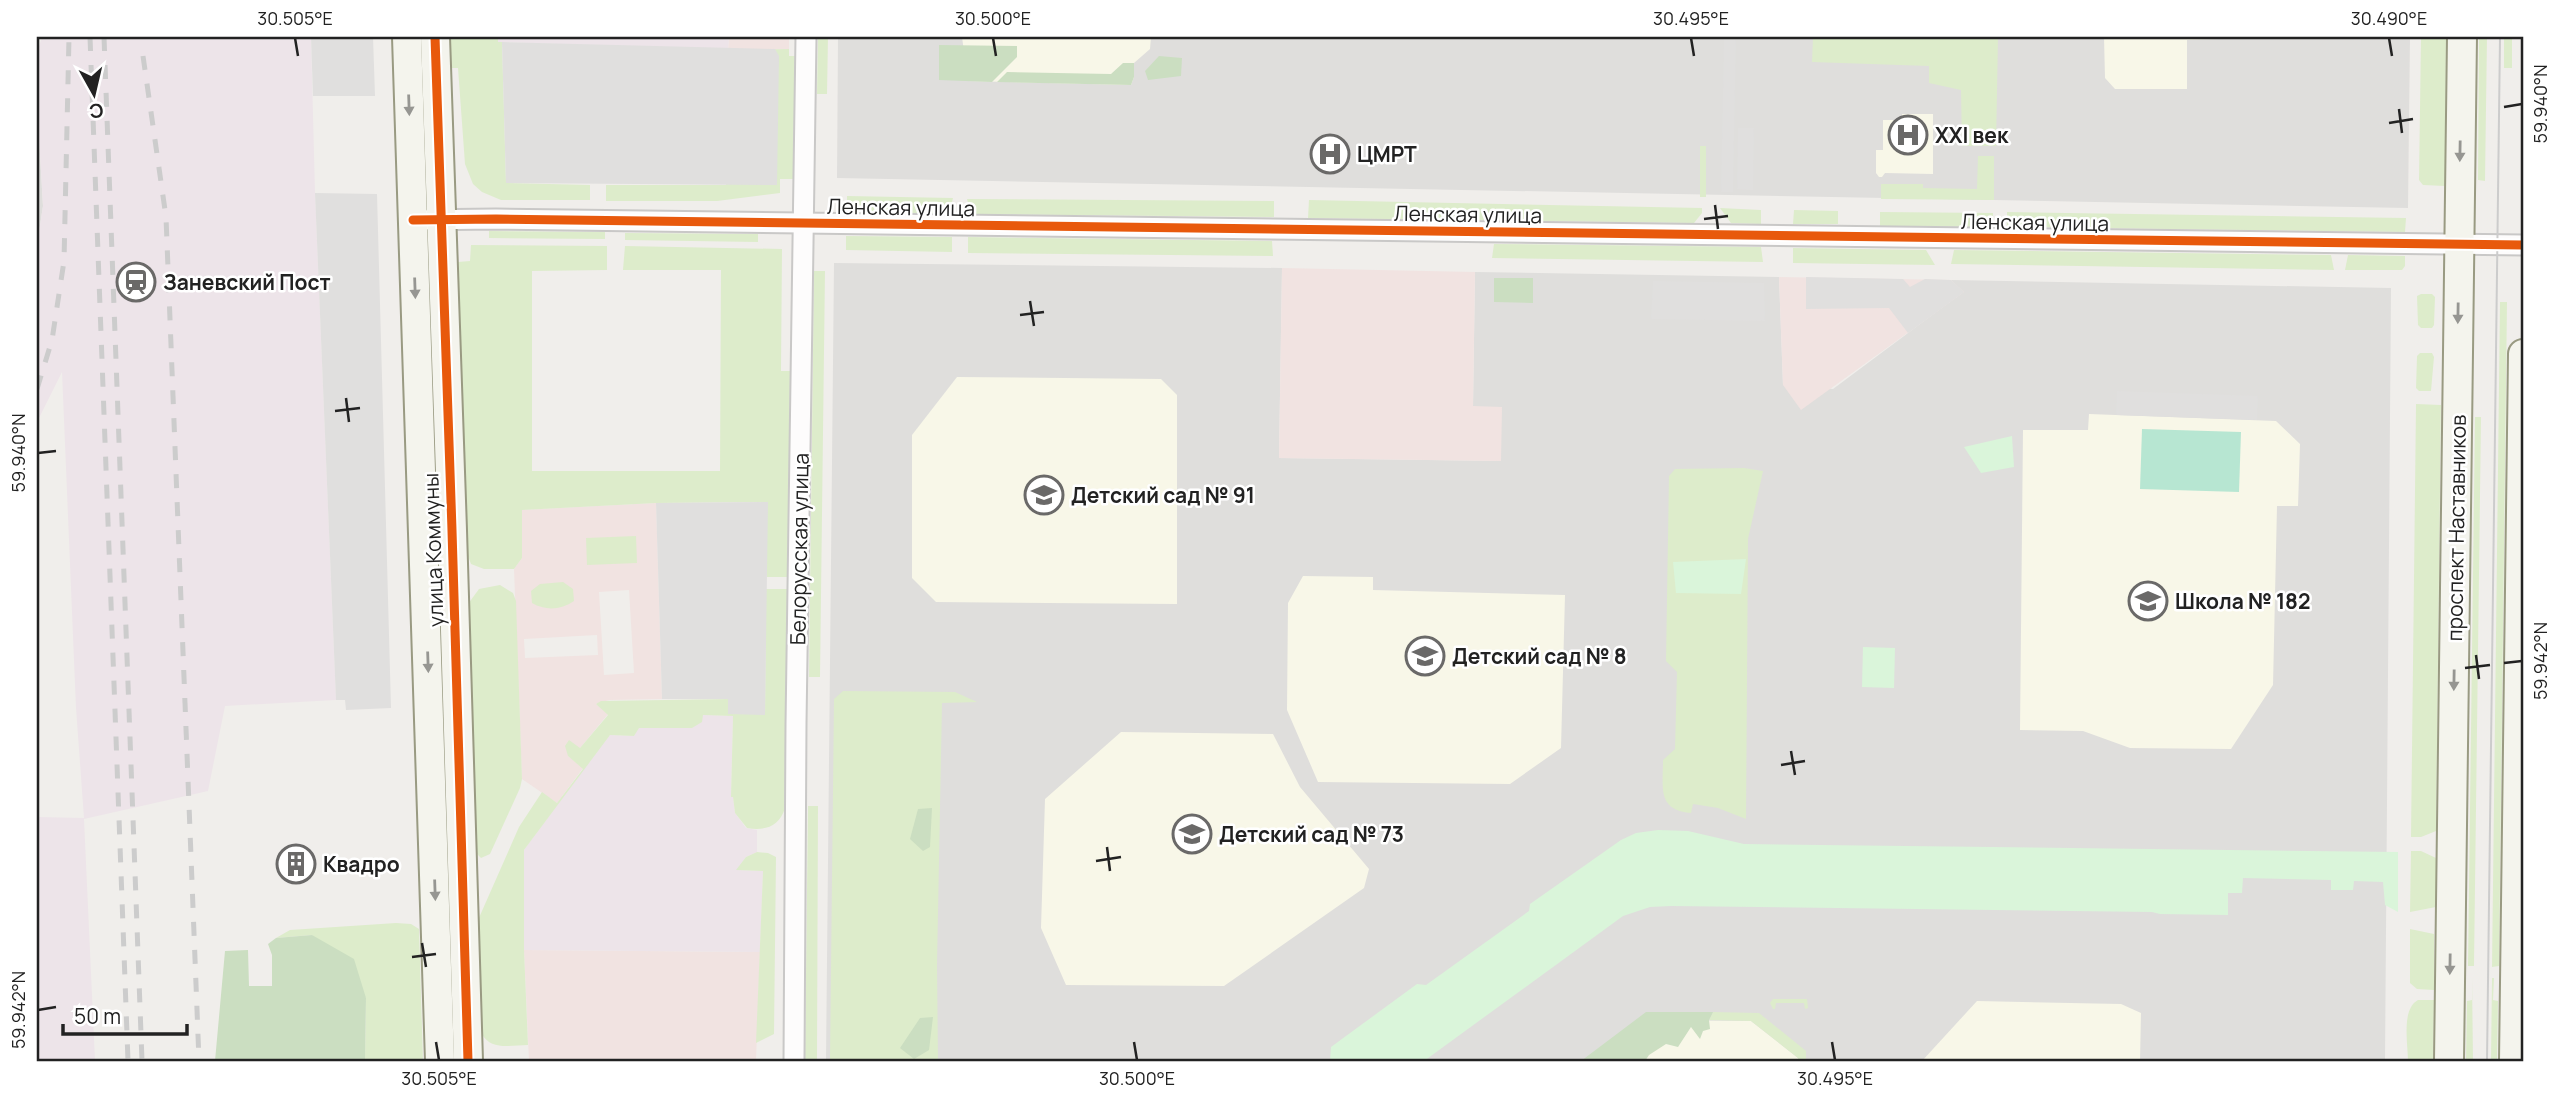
<svg xmlns="http://www.w3.org/2000/svg" width="2560" height="1098" font-family="Manrope,sans-serif">
  <style>
    .residential { fill: #dfdedc }
    .commercial { fill: #f1e3e1; fill-rule: evenodd }
    .industrial { fill: #ede4e9 }
    .education { fill: #f8f7e8 }
    .grass { fill: #ddeccb }
    .forest { fill: #cbdec1 }
    .park { fill: #daf5da }
    .pitch { fill: #b7e6d2 }
    .parking { fill: #e0dfde }
    .lines { fill: none; stroke-linecap: round; stroke-linejoin: round }
    .street-casing { stroke: #c9c8c7; stroke-width: 23 }
    .secondary-casing { stroke: #999a82; stroke-width: 32 }
    .street { stroke: #fdfcfc; stroke-width: 19 }
    .secondary { stroke: #f4f4ed; stroke-width: 28 }
    .tram { stroke: #ccc; stroke-width: 2 }
    .rail { stroke: #ccc; stroke-width: 5; stroke-dasharray: 14 14; stroke-linecap: butt }
    .cycleway-casing { stroke: #fff; stroke-width: 13 }
    .cycleway { stroke: #e8590c; stroke-width: 9 }
    .oneway { fill: #969692 }
    .ticks { fill: none; stroke: #222; stroke-width: 2.5 }
    .labels { text-anchor: middle; dominant-baseline: central; stroke-width: 5; stroke-linejoin: round; paint-order: stroke }
    .poi-label { font-size: 21px; font-weight: bold; fill: #222; stroke: #fff; text-anchor: start }
    .street-label { font-size: 21px; fill: #222; stroke: #fff }
    .neatline { fill: none; stroke: #222; stroke-width: 2.5 }
    .ticks-label { font-size: 18px; text-anchor: middle; fill: #222 }
  </style>
  <rect width="100%" height="100%" fill="#f0eeeb"/>
  <g class="residential">
    <polygon points="838,37 2410,37 2408,208 837,178"/>
    <polygon points="37,102 43,206 37,245"/>
    <polygon points="834,263 1282,268 1279,458 1501,461 1473,407 1475,272 1779,277 1783,385 1833,389 1963,292 1951,280 2391,288 2385,1061 826,1061"/>
  </g>
  <g class="commercial">
    <polygon points="729,37 789,37 789,49 728,50"/>
    <polygon points="1282,268 1475,272 1473,406 1502,407 1501,461 1279,458"/>
    <polygon points="1779,277 1951,280 1964,292 1801,410 1783,385"/>
    <path d="M656,503l6,196 -53,1 -13,4 12,10 -28,34 -12,8 15,12 -26,35 -35,-24 -8,-210 8,-11 -1,-48zM629,590l5,83 -30,2 -5,-83zM597,635l1,20 -73,3 -1,-19z"/>
    <polygon points="524,950 760,952 756,1061 529,1061"/>
  </g>
  <g class="industrial">
    <polygon points="42,37 311,37 315,193 336,700 225,706 208,791 84,819 95,1061 37,1061 37,817 84,818 76,708 62,372 37,422 37,245 43,206 37,102 37,53"/>
    <polygon points="498,37 729,37 728,50 498,42"/>
    <polygon points="703,715 733,716 731,796 733,797 735,813 746,828 757,830 757,852 746,857 737,870 763,871 760,952 524,950 524,850 602,744 610,735 634,736 638,728 692,728"/>
  </g>
  <g class="education">
    <polygon points="962,37 1151,37 1150,49 1134,63 1134,77 1131,85 968,81"/>
    <polygon points="2104,37 2282,37 2187,40 2187,89 2115,89 2105,78"/>
    <polygon points="1902,114 1933,114 1933,174 1885,173 1882,177 1879,177 1876,173 1876,150 1883,150 1883,120 1902,120"/>
    <polygon points="957,377 1161,379 1177,395 1177,604 936,602 912,578 912,435"/>
    <polygon points="2089,414 2276,421 2300,444 2298,506 2277,506 2273,685 2231,749 2130,748 2083,731 2020,730 2023,430 2088,430"/>
    <polygon points="1303,576 1373,577 1373,590 1565,595 1561,748 1510,784 1318,782 1287,710 1288,603"/>
    <polygon points="1121,732 1273,734 1300,787 1369,869 1364,888 1224,986 1066,985 1041,928 1045,799"/>
    <polygon points="1977,1001 2121,1004 2141,1013 2140,1061 1922,1061"/>
    <polygon points="1646,1020 1751,1021 1798,1058 1798,1061 1592,1061"/>
  </g>
  <g class="grass">
    <polygon points="449,37 498,37 498,42 502,42 506,183 590,185 590,200 501,200 482,192 473,184 465,164 458,68 450,68"/>
    <polygon points="818,37 828,37 827,94 817,94"/>
    <polygon points="1813,37 1998,37 1996,146 1962,146 1961,90 1929,83 1929,66 1812,62"/>
    <polygon points="2421,37 2446,37 2445,186 2423,185 2419,180"/>
    <polygon points="2479,37 2487,37 2485,181 2478,180"/>
    <rect x="2504" y="37" width="8" height="31"/>
    <polygon points="789,49 789,56 795,56 793,179 780,179 780,193 717,201 606,201 606,185 726,185 728,50"/>
    <rect x="1700" y="146" width="6" height="51"/>
    <polygon points="1978,156 1994,156 1994,200 1881,199 1881,184 1923,184 1923,188 1977,189"/>
    <polygon points="847,196 953,198 949,214 847,212"/>
    <polygon points="967,199 1274,201 1274,217 971,214"/>
    <polygon points="1309,200 1702,208 1702,213 1694,223 1308,218"/>
    <polygon points="1720,208 1761,210 1761,224 1731,223"/>
    <polygon points="1794,210 1838,211 1838,224 1793,224"/>
    <polygon points="1880,212 1993,213 1993,227 1880,226"/>
    <polygon points="2007,212 2406,218 2405,232 2007,227"/>
    <polygon points="489,231 605,232 605,239 489,238"/>
    <polygon points="625,233 758,234 758,242 625,240"/>
    <polygon points="846,236 952,237 952,252 846,250"/>
    <polygon points="968,237 1272,241 1273,256 968,253"/>
    <polygon points="1494,244 1761,247 1763,262 1492,258"/>
    <polygon points="471,245 607,246 607,270 532,271 532,471 720,471 721,270 623,270 625,246 782,249 781,371 790,371 788,577 767,577 767,502 656,503 522,510 522,558 514,569 484,569 471,564 466,551 458,262 470,261"/>
    <polygon points="1793,248 1926,250 1935,265 1793,263"/>
    <polygon points="1954,250 2331,255 2334,270 1951,264"/>
    <polygon points="2348,255 2405,256 2405,266 2402,270 2345,270"/>
    <polygon points="814,271 825,271 820,677 809,677"/>
    <polygon points="2421,294 2432,294 2435,297 2434,325 2432,328 2421,328 2418,325 2417,296"/>
    <polygon points="2500,302 2507,302 2499,966 2492,967"/>
    <polygon points="2420,353 2432,353 2434,357 2431,391 2419,391 2416,388 2417,356"/>
    <polygon points="2416,404 2441,405 2436,831 2421,837 2411,837"/>
    <polygon points="2475,417 2481,417 2474,966 2468,966"/>
    <path d="M1744,468l19,3 -15,68 -2,280 -28,-11 -25,-4 -2,9c-34,-3 -28,-25 -28,-53l12,-11 2,-77 -11,-11 3,-185 6,-7z"/>
    <polygon points="636,536 637,563 587,565 586,538"/>
    <path d="M563,582l10,7 1,12c-13,9 -28,10 -42,2l-1,-12 9,-7z"/>
    <polygon points="500,585 513,593 516,601 522,779 520,788 490,854 481,858 475,852 468,604 479,589"/>
    <path d="M766,589h22l-3,219c-6,19 -20,23 -38,20l-12,-15 -2,-16h-2l2,-81 -30,-1 -1,7 -10,6h-53l-5,8 -24,-1 -86,115v100l4,95c-17,0 -37,6 -46,-11l-4,-114 41,-93 23,-35 15,11 26,-34 -15,-13 -3,-10 4,-6 11,8 28,-33 -12,-11 5,-3 128,-2 36,16z"/>
    <polygon points="843,691 955,692 977,702 942,703 937,965 938,1059 830,1061 834,699"/>
    <polygon points="808,806 818,806 817,1061 805,1061"/>
    <polygon points="2411,851 2421,851 2436,858 2436,907 2410,912"/>
    <polygon points="757,852 768,853 776,857 774,1034 756,1043 763,871 736,870 746,857"/>
    <polygon points="396,923 411,924 419,929 423,1061 365,1061 366,998 312,935 276,938 290,930"/>
    <polygon points="2410,929 2434,934 2434,990 2417,989 2410,983"/>
    <polygon points="2472,977 2473,1061 2466,1061 2467,1001 2472,1000"/>
    <polygon points="2492,978 2494,978 2493,1000 2498,1001 2497,1061 2491,1061"/>
    <polygon points="1773,999 1807,999 1808,1008 1805,1009 1804,1003 1776,1003 1775,1009 1773,1009 1770,1003"/>
    <path d="M2418,1000h16l-1,61h-25c0,-17 -7,-52 10,-61z"/>
    <polygon points="1713,1012 1759,1013 1806,1051 1806,1061 1798,1061 1798,1058 1751,1021 1709,1020"/>
  </g>
  <g class="forest">
    <polygon points="939,45 1017,46 1017,57 992,82 939,80"/>
    <polygon points="1159,56 1182,58 1181,76 1148,80 1145,71"/>
    <polygon points="1123,63 1134,63 1134,77 1131,85 997,82 1007,72 1111,74"/>
    <polygon points="1494,278 1533,278 1533,303 1494,302"/>
    <polygon points="932,808 930,847 923,851 910,839 918,809"/>
    <polygon points="312,935 354,959 366,998 365,1061 215,1061 225,951 248,950 249,986 272,986 272,955 268,944 276,938"/>
    <polygon points="1646,1012 1713,1012 1709,1020 1710,1029 1703,1031 1700,1039 1691,1027 1678,1047 1666,1044 1649,1055 1645,1061 1581,1061"/>
    <polygon points="933,1017 929,1050 914,1059 900,1048 920,1018"/>
  </g>
  <g class="park">
    <polygon points="2012,436 2014,467 1981,473 1964,447"/>
    <polygon points="1746,559 1741,594 1676,593 1673,562"/>
    <polygon points="1863,647 1895,648 1894,688 1862,687"/>
    <polygon points="1658,830 1688,831 1744,844 2398,852 2398,912 2385,905 2383,882 2354,881 2353,890 2331,890 2331,880 2243,878 2242,893 2228,893 2228,915 2160,914 2152,912 1671,906 1650,907 1623,916 1424,1061 1330,1061 1331,1047 1417,984 1426,985 1529,911 1530,904 1621,840 1636,833"/>
  </g>
  <polygon class="pitch" points="2142,429 2241,432 2239,492 2140,489"/>
  <g class="parking">
    <polygon points="311,37 373,37 375,96 313,96"/>
    <polygon points="1724,37 1736,37 1733,192 1721,192"/>
    <polygon points="502,42 775,49 779,56 777,185 506,183"/>
    <polygon points="1738,128 1754,128 1753,190 1737,189"/>
    <polygon points="315,193 377,194 391,708 346,710 345,700 336,700"/>
    <polygon points="1806,277 1903,279 1910,287 1925,279 1951,280 1964,292 1908,333 1889,308 1806,309"/>
    <polygon points="1653,281 1764,283 1765,321 1651,319"/>
    <polygon points="2117,391 2258,396 2257,420 2116,415"/>
    <polygon points="768,502 765,715 728,714 728,699 662,699 656,503"/>
  </g>
  <g class="lines">
    <defs>
      <g id="street">
        <polyline points="413,220 496,219 2523,245"/>
        <polyline points="794,1061 796,724 806,37"/>
      </g>
      <g id="secondary">
        <polyline points="407,37 440,1061"/>
        <path d="M435,37c12,341 24,683 33,1024"/>
        <polyline points="2449,1061 2462,37"/>
        <polyline points="2514,1061 2523,354"/>
      </g>
    </defs>
    <use href="#street" class="street-casing"/>
    <use href="#secondary" class="secondary-casing"/>
    <use href="#street" class="street"/>
    <use href="#secondary" class="secondary"/>
    <polyline class="tram" points="2487,1061 2500,37"/>
    <g class="rail">
      <polyline points="90,37 128,1061"/>
      <polyline points="104,37 142,1061"/>
      <polyline points="143,56 166,217 199,1061"/>
      <polyline points="37,389 52,340 64,261 69,37"/>
    </g>
    <defs>
      <g id="cycleway">
        <path d="M435,37c12,341 24,683 33,1024"/>
        <polyline points="413,220 496,219 2523,245"/>
      </g>
    </defs>
    <use href="#cycleway" class="cycleway-casing"/>
    <use href="#cycleway" class="cycleway"/>
  </g>
  <defs><path id="oneway-solid" d="M-6-.8H1V-3.2L6.5 0L1 3.2V.8H-6Z" transform="scale(1.75)"/></defs>
  <g class="oneway">
    <use href="#oneway-solid" transform="translate(409 105) rotate(88)"/>
    <use href="#oneway-solid" transform="translate(2460 151) rotate(91)"/>
    <use href="#oneway-solid" transform="translate(415 288) rotate(88)"/>
    <use href="#oneway-solid" transform="translate(2458 313) rotate(91)"/>
    <use href="#oneway-solid" transform="translate(428 662) rotate(88)"/>
    <use href="#oneway-solid" transform="translate(2454 680) rotate(91)"/>
    <use href="#oneway-solid" transform="translate(435 890) rotate(88)"/>
    <use href="#oneway-solid" transform="translate(2450 964) rotate(91)"/>
  </g>
  <path class="ticks" d="M295,38l3,18M993,38l3,18M1691,38l3,18M2389,38l3,18M2504,107l18,-3M2399,109l3,24M2389,123l24,-4M1715,205l3,24M1704,219l24,-3M1030,301l4,25M1020,315l24,-3M346,398l3,24M335,411l25,-3M38,453l18,-2M2476,655l3,24M2504,663l18,-2M2465,668l25,-3M1791,751l4,24M1781,765l24,-4M1107,847l3,24M1096,861l25,-4M422,943l4,24M412,957l24,-3M38,1010l18,-3M436,1042l3,18M1134,1042l3,18M1832,1042l3,18"/>
  <defs>
    <symbol id="hospital-ring" viewBox="-11 -11 22 22"><circle r="9.5" fill="#fff" stroke="#6a6968" stroke-width="1.5"/><path d="M-5-5h3v3.5h4V-5h3V5h-3V1.5h-4V5h-3Z" fill="#6a6968"/></symbol>
    <symbol id="station-ring" viewBox="-11 -11 22 22"><circle r="9.5" fill="#fff" stroke="#6a6968" stroke-width="1.5"/><path d="M-3-6H3Q5-6 5-4V2Q5 4 3 4L4.5 6H3L1.5 4h-3L-3 6H-4.5L-3 4Q-5 4-5 2V-4Q-5-6-3-6ZM-3.5-4v3h7v-3ZM-3.5 1v1.5H-2V1ZM2 1v1.5H3.5V1Z" fill="#6a6968"/></symbol>
    <symbol id="school-ring" viewBox="-11 -11 22 22"><circle r="9.5" fill="#fff" stroke="#6a6968" stroke-width="1.5"/><path d="M0-5L7-2L0 1L-7-2ZM-4 1L0 2.5L4 1V4Q0 6-4 4Z" fill="#6a6968"/></symbol>
    <symbol id="building-ring" viewBox="-11 -11 22 22"><circle r="9.5" fill="#fff" stroke="#6a6968" stroke-width="1.5"/><path d="M-4-6H4V6H1V3H-1V6H-4ZM-2.5-4.3h1.7v1.8h-1.7ZM.8-4.3h1.7v1.8H.8ZM-2.5-1h1.7V.8h-1.7ZM.8-1h1.7V.8H.8Z" fill="#6a6968"/></symbol>
  </defs>
  <g fill-rule="evenodd">
    <use href="#hospital-ring" x="1886" y="113" width="44" height="44"/>
    <use href="#hospital-ring" x="1308" y="132" width="44" height="44"/>
    <use href="#station-ring" x="114" y="260" width="44" height="44"/>
    <use href="#school-ring" x="1022" y="473" width="44" height="44"/>
    <use href="#school-ring" x="2126" y="579" width="44" height="44"/>
    <use href="#school-ring" x="1403" y="634" width="44" height="44"/>
    <use href="#school-ring" x="1170" y="812" width="44" height="44"/>
    <use href="#building-ring" x="274" y="842" width="44" height="44"/>
  </g>
  <g class="labels">
    <g class="poi-label">
      <text x="1935" y="135">XXI век</text>
      <text x="1357" y="154">ЦМРТ</text>
      <text x="163" y="282">Заневский Пост</text>
      <text x="1071" y="495">Детский сад № 91</text>
      <text x="2175" y="601">Школа № 182</text>
      <text x="1452" y="656">Детский сад № 8</text>
      <text x="1219" y="834">Детский сад № 73</text>
      <text x="323" y="864">Квадро</text>
    </g>
    <g class="street-label">
      <text transform="translate(901 207) rotate(1)">Ленская улица</text>
      <text transform="translate(1468 214) rotate(1)">Ленская улица</text>
      <text transform="translate(2035 222) rotate(1)">Ленская улица</text>
      <text transform="translate(2456 528) rotate(-89)">проспект Наставников</text>
      <text transform="translate(799 549) rotate(-89)">Белорусская улица</text>
      <text transform="translate(433 550) rotate(-92)">улица Коммуны</text>
    </g>
  </g>
  <rect width="2560" height="1098" fill="none" stroke="#ffffff" stroke-width="77"/>
  <g transform="translate(94 94) rotate(172)" stroke="#ffffff" stroke-width="5" paint-order="stroke">
  <path d="M0-5L12 26L0 18L-12 26Z" fill="#222222"/>
  <text y="-10" font-size="19" font-weight="bold" text-anchor="middle" fill="#222222">С</text>
  </g>
  <path d="M63 1024v10h124v-10" fill="none" stroke="#222222" stroke-width="3.5"/>
  <text x="74" y="1024" font-size="21" fill="#222222" stroke="#ffffff" stroke-width="5" paint-order="stroke">50 m</text>
  <rect x="38" y="38" width="2484" height="1022" class="neatline"/>
  <g class="ticks-label">
    <text x="295" y="25">30.505°E</text>
    <text x="993" y="25">30.500°E</text>
    <text x="1691" y="25">30.495°E</text>
    <text x="2389" y="25">30.490°E</text>
    <text transform="translate(2541 104) rotate(-90)" y="6">59.940°N</text>
    <text transform="translate(19 453) rotate(-90)" y="6">59.940°N</text>
    <text transform="translate(2541 661) rotate(-90)" y="6">59.942°N</text>
    <text transform="translate(19 1010) rotate(-90)" y="6">59.942°N</text>
    <text x="439" y="1085">30.505°E</text>
    <text x="1137" y="1085">30.500°E</text>
    <text x="1835" y="1085">30.495°E</text>
  </g>
</svg>
